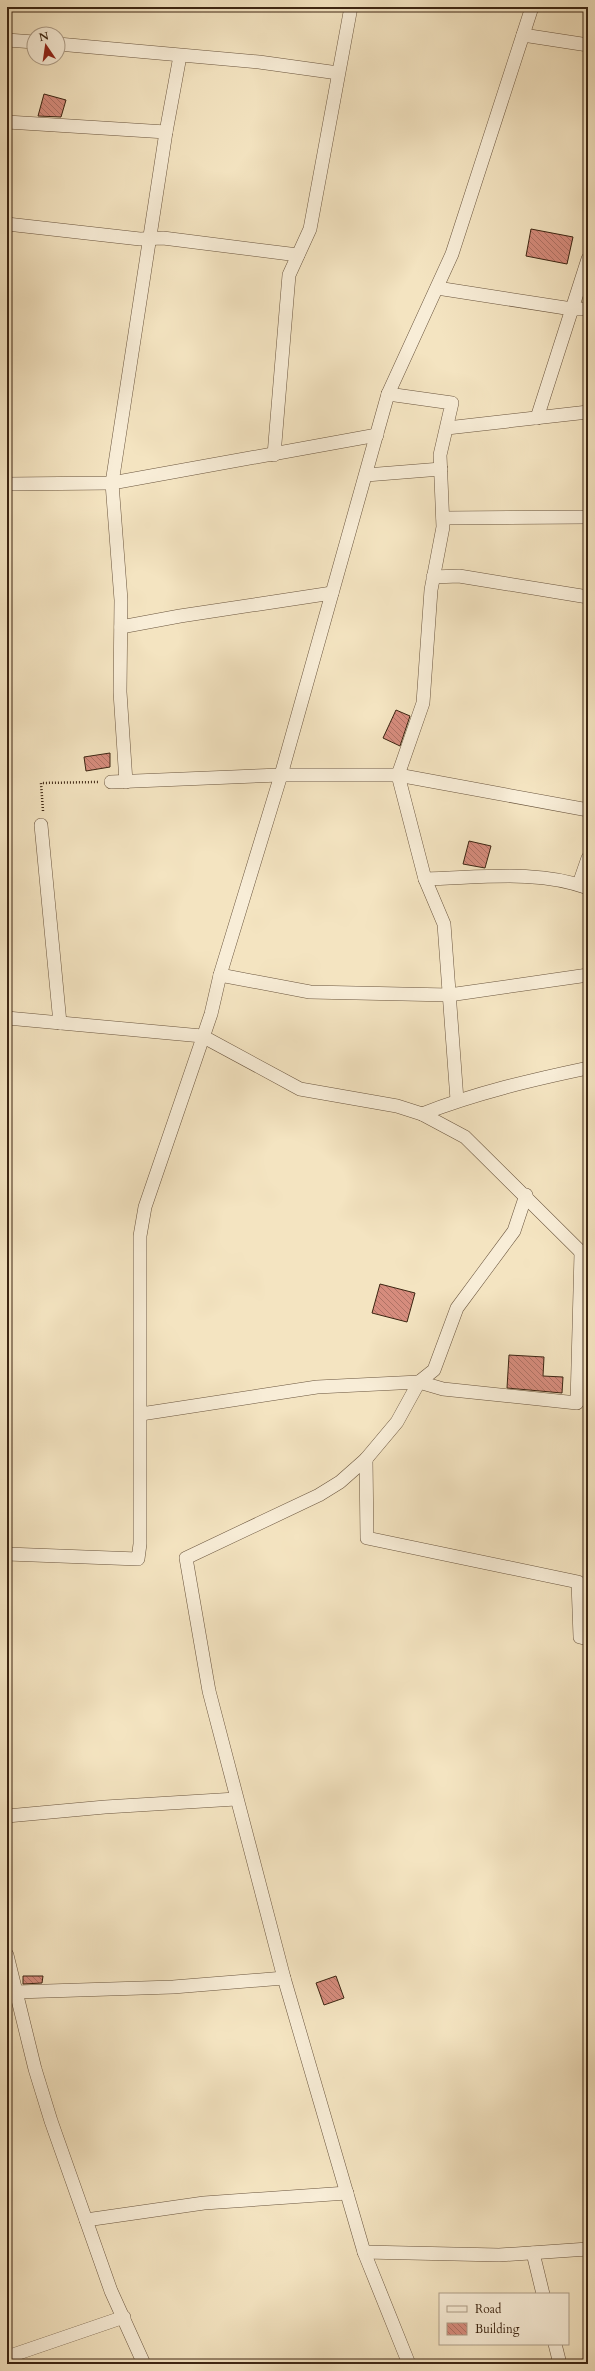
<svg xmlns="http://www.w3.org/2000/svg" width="595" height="2371" font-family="Cardo,serif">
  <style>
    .building { fill: url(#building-back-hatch); stroke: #3c2512 }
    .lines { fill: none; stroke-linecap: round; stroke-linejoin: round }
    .street-casing { stroke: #6a553e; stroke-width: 14 }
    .path { stroke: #3c2512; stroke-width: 2.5; stroke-dasharray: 1 2; stroke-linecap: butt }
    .street { stroke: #f8edd7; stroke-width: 13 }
  </style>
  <defs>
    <pattern id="building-back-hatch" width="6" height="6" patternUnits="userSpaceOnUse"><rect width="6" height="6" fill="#d68c7d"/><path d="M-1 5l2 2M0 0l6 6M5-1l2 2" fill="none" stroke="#af7265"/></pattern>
  </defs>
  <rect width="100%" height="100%" fill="#f4e4c1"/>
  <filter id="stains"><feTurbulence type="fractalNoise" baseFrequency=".005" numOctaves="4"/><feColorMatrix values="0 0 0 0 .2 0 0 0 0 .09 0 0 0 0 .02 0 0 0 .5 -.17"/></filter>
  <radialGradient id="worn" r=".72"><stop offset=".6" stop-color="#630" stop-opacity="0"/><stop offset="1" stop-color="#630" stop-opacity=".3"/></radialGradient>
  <g class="building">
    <polygon points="44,94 66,100 61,117 38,116"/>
    <polygon points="531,229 573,237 567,264 526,256"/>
    <polygon points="396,710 410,716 400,746 383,738"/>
    <polygon points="110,753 110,767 86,771 84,757"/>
    <polygon points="469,841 491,846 485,868 463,864"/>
    <polygon points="380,1284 415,1293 407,1322 372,1313"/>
    <polygon points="509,1355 544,1357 543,1376 563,1377 562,1393 507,1388"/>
    <polygon points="23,1976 43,1976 42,1983 23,1984"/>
    <polygon points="336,1976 344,1998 324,2005 316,1983"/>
  </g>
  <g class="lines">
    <defs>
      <g id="street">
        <polyline points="523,35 588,45"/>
        <polyline points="7,40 34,42"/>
        <polyline points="58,44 259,62 338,73"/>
        <polyline points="7,122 166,132"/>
        <polyline points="7,224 140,239 163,238 298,255"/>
        <polyline points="437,288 572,309 588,309"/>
        <polyline points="388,394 452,403 440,455 443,527 431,590 423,703 398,775 425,879 444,924 457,1100"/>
        <polyline points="537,418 588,259"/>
        <polyline points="447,428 588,412"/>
        <polyline points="274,455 289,275 310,229 351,7"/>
        <polyline points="366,475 441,469"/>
        <polyline points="7,484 112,483 377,435"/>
        <polyline points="443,518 588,517"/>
        <polyline points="433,577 459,576 588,597"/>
        <polyline points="121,627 180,616 332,593"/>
        <polyline points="111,782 281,775 398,775 588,810"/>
        <polyline points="126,782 120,692 121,600 112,483 166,132 180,56"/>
        <polyline points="41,825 60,1023"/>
        <path d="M425,879c53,-1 113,-10 163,9"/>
        <polyline points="579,884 588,858"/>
        <polyline points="220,975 310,992 449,995 588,975"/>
        <polyline points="7,1018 202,1036 300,1089 397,1106 422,1114 465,1137 588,1259"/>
        <path d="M422,1114c54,-21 109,-34 166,-46"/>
        <polyline points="141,1414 317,1387 419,1382 443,1389 577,1403 581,1253"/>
        <polyline points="366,1459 367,1538 578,1582 580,1637 588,1639"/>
        <polyline points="7,1554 138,1559 140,1544 140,1236 145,1207 211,1014 220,975 281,775 388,394 452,254 532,7"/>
        <polyline points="7,1816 105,1807 236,1799"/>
        <polyline points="7,1955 35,2069 51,2121 111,2291 144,2364"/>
        <polyline points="16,1992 173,1987 284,1978"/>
        <polyline points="86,2220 204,2203 347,2193"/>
        <polyline points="364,2252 499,2255 588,2249"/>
        <polyline points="533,2253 543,2294"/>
        <polyline points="555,2344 560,2364"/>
        <polyline points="7,2357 124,2317"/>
        <polyline points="409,2364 364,2252 284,1978 209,1691 186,1558 319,1495 340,1482 366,1459 397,1422 419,1382 434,1370 457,1308 514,1231 526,1195"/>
      </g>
    </defs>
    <use href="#street" class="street-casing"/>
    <polyline class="path" points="43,811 41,783 98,782"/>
    <use href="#street" class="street"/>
  </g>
  <rect width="595" height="2371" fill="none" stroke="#f4e4c1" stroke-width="24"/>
  <rect x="8" y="8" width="579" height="2355" fill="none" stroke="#3c2512" stroke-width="2"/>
  <rect x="12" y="12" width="571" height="2347" fill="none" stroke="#3c2512"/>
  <rect x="439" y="2293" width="130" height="52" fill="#f8edd7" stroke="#ad9d88"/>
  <rect x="447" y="2306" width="20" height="6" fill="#f8edd7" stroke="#ad9d88"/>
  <text x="475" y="2313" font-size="12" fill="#3c2512">Road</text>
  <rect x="447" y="2323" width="20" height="12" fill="url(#building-back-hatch)" stroke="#ad9d88"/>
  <text x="475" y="2333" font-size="12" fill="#3c2512">Building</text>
  <g transform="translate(46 46) rotate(347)"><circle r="19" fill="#f8edd7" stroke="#ad9d88"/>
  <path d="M0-3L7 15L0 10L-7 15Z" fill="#8f2418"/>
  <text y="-6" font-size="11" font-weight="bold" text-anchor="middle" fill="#3c2512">N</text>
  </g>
  <rect width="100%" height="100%" filter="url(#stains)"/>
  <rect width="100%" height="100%" fill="url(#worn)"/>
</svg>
